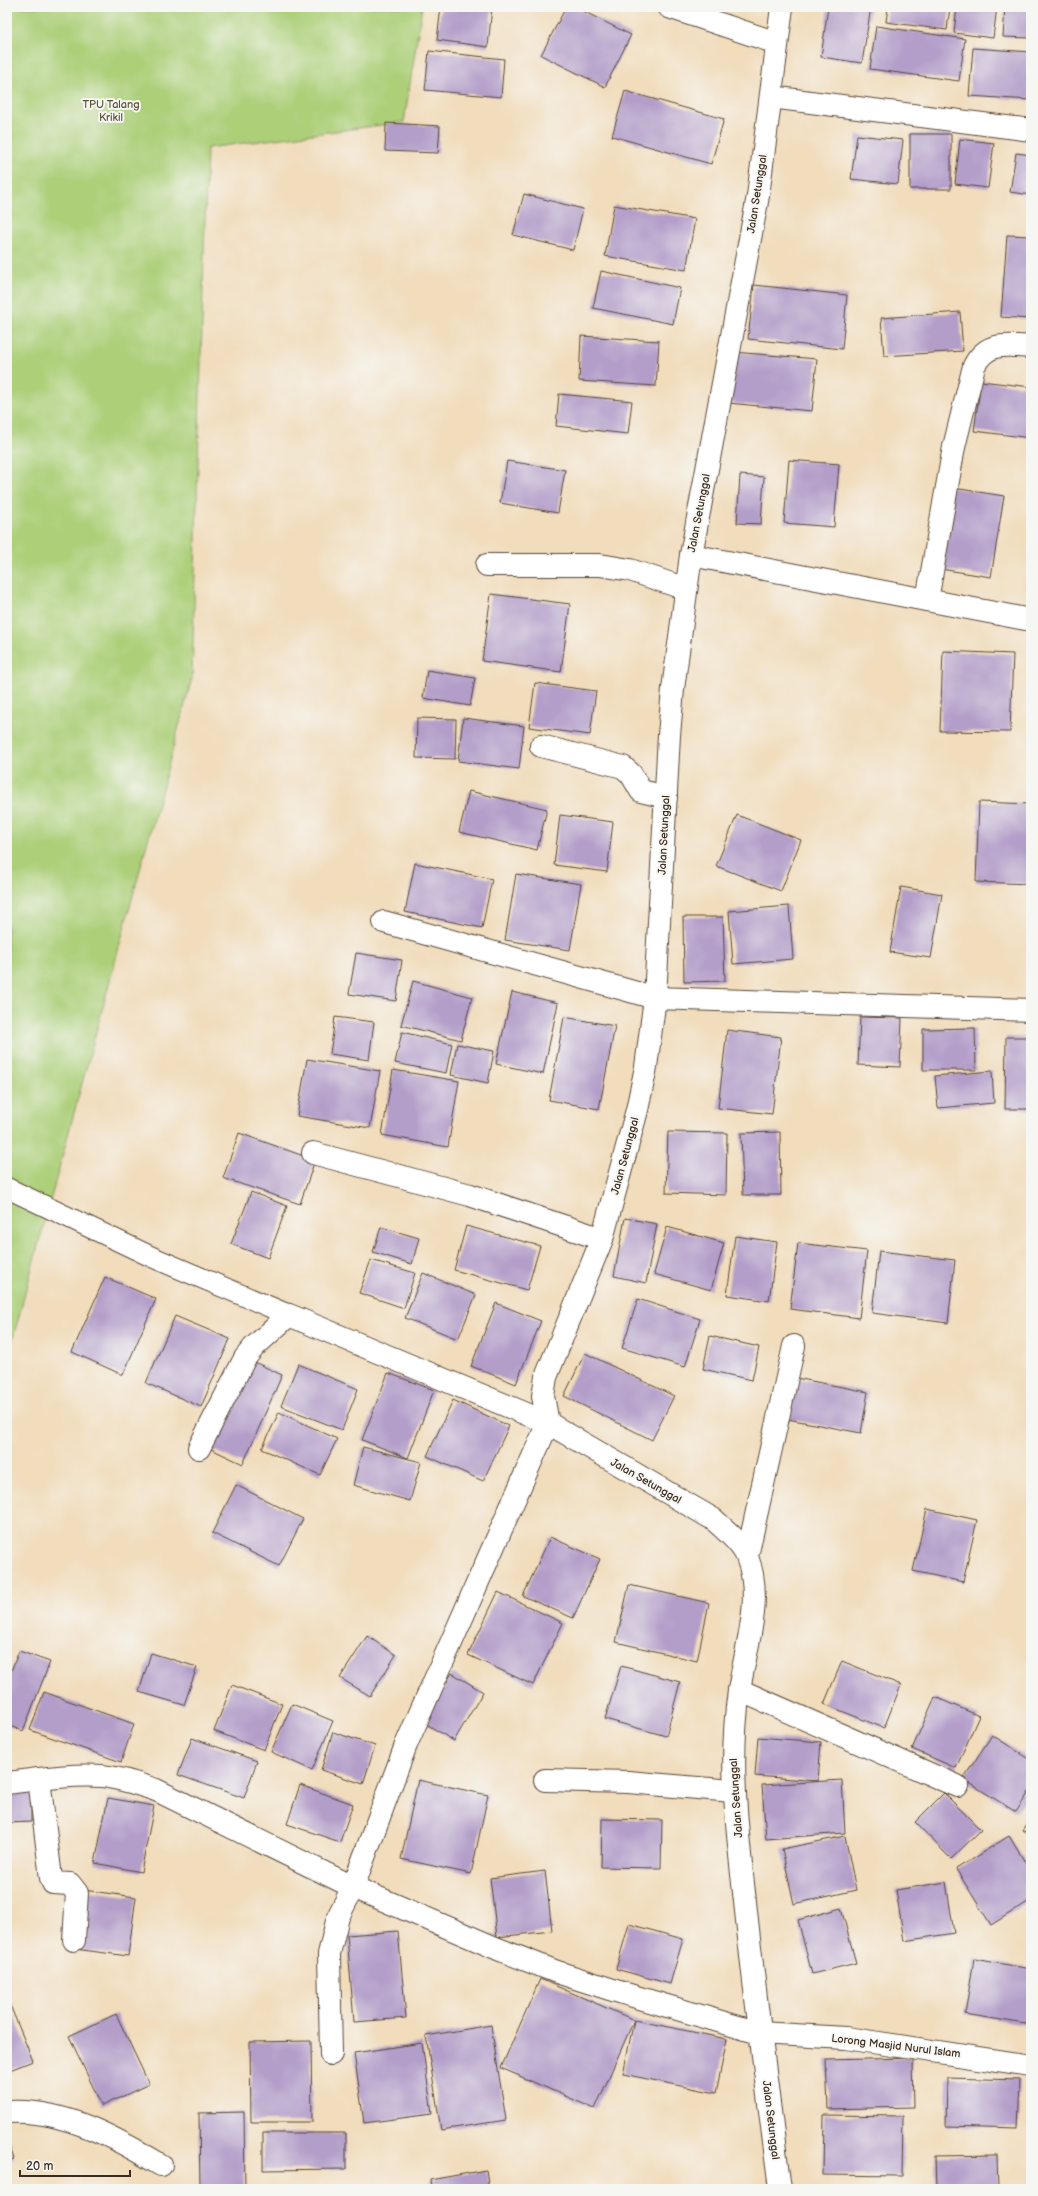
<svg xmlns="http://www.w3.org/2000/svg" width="1038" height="2196" font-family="'Balsamiq Sans',sans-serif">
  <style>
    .green { fill: #accf78; stroke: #747c4b }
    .building { fill: #b39ec9 }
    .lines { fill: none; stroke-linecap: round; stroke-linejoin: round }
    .lane-casing { stroke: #564536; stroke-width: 22 }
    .street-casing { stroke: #564536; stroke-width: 24 }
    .lane { stroke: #fff; stroke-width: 20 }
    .street { stroke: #fff; stroke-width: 22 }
    .labels { text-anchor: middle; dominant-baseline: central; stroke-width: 4; stroke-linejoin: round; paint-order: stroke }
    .park-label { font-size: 11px; fill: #575334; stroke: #f6f6f2 }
    .street-label { font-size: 11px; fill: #3b2a1e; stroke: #f6f6f2 }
  </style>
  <rect width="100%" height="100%" fill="#f6f6f2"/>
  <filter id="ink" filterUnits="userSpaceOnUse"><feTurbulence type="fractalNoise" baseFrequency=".025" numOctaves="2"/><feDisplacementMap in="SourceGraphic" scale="8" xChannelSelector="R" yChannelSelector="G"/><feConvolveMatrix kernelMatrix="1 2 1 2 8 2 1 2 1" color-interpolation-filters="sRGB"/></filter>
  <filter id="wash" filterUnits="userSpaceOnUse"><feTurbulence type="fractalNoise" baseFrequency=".012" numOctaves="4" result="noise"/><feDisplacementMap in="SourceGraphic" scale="16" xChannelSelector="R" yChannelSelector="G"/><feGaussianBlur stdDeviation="0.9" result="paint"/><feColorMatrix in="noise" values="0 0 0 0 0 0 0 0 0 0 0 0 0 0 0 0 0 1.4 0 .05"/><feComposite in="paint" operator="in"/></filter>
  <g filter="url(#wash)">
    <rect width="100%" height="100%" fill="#f1dcbb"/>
    <polygon class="green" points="7,7 422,7 404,122 207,148 192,678 7,1360"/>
    <g id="blocks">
      <g class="building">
        <polygon points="441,7 492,7 488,47 437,40"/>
        <polygon points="566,7 575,7 631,35 605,87 541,55"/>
        <polygon points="828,7 871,7 862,63 821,57"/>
        <polygon points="888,7 950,7 947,30 886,22"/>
        <polygon points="957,7 997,7 993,38 954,33"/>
        <polygon points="1005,7 1031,7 1031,38 1003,37"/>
        <polygon points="876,26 965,39 959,81 870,69"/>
        <polygon points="973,48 1031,52 1030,100 969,96"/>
        <polygon points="429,51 504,59 501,97 425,90"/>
        <polygon points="625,91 724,119 711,164 612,136"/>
        <polygon points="386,123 440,126 438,153 385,151"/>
        <rect x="910" y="134" width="41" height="55"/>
        <polygon points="857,135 903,140 898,184 851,179"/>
        <polygon points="960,139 994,143 988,188 955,184"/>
        <polygon points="1016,153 1031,155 1031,195 1010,192"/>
        <polygon points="524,194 583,209 573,250 513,235"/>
        <polygon points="614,205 695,219 686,270 605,256"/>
        <polygon points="1007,235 1031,236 1031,319 1001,317"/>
        <polygon points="601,271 680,288 673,324 593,308"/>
        <polygon points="754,285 847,295 842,349 748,339"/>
        <polygon points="960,312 963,351 884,356 881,318"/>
        <polygon points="581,336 659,341 656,386 579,381"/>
        <polygon points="733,352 817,359 812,411 728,403"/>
        <polygon points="981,381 1031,387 1031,438 974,431"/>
        <polygon points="559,394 632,401 628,434 556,426"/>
        <polygon points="789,460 839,464 834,527 784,523"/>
        <polygon points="507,461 565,470 558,513 500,503"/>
        <polygon points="740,475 764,477 761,524 737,523"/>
        <polygon points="947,487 1004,496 991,577 934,568"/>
        <polygon points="491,594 570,604 561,672 482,661"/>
        <polygon points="943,651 1013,654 1010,732 940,731"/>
        <polygon points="427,670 475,678 470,706 423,698"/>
        <polygon points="535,683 596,691 590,735 529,727"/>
        <polygon points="417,718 456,719 455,759 416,758"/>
        <polygon points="463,718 524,726 519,769 458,761"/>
        <polygon points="469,791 547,809 537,850 459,832"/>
        <polygon points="979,802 1031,804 1031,884 976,882"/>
        <polygon points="560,815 613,822 607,872 554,865"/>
        <polygon points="737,815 801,840 781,891 716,866"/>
        <polygon points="415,863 492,879 482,928 405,912"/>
        <polygon points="516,874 581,884 570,950 505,940"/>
        <polygon points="901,887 942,894 931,958 890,952"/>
        <polygon points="789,906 793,959 733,964 729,911"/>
        <polygon points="683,917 723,917 725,981 684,982"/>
        <polygon points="356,953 402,960 396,1001 349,994"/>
        <polygon points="413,981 472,997 461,1040 401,1025"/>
        <polygon points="512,992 558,1003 543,1074 496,1064"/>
        <polygon points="335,1017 374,1022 369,1060 330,1054"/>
        <polygon points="564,1017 615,1026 599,1109 549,1100"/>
        <polygon points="860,1017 902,1018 900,1067 858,1065"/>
        <polygon points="975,1028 976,1070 923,1070 923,1029"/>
        <polygon points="727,1030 781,1037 772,1114 718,1108"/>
        <polygon points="402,1032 452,1044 446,1073 395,1063"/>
        <polygon points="1006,1037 1031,1037 1031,1109 1005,1109"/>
        <polygon points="457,1044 494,1051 488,1083 451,1075"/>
        <polygon points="307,1059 380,1071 370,1128 297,1116"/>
        <polygon points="393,1070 459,1081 448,1147 382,1135"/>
        <polygon points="992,1071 994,1103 938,1108 935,1076"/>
        <polygon points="668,1132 727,1133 726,1195 666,1193"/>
        <polygon points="780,1132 781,1195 743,1195 741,1133"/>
        <polygon points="239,1133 315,1160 300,1204 223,1178"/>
        <polygon points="251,1192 287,1206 268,1258 231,1244"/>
        <polygon points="625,1218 657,1224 646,1283 614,1276"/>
        <polygon points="466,1226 540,1246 527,1290 454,1270"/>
        <polygon points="381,1227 419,1238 412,1264 373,1252"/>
        <polygon points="667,1227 724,1243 711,1290 654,1274"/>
        <polygon points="735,1236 777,1242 769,1301 727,1295"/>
        <polygon points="798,1243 867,1251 859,1318 790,1309"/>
        <polygon points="879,1251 955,1260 948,1323 872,1313"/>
        <polygon points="371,1260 415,1273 404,1308 359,1293"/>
        <polygon points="423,1273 476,1295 458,1339 405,1318"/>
        <polygon points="105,1277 156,1299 123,1375 72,1352"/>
        <polygon points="638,1299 700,1319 685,1367 622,1348"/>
        <polygon points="496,1303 541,1321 516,1384 471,1366"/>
        <polygon points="175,1316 230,1339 201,1407 146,1383"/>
        <polygon points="710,1336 759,1347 752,1380 703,1369"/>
        <polygon points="585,1353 674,1396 652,1440 564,1396"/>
        <polygon points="250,1360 282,1375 243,1464 211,1449"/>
        <polygon points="298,1364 358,1389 342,1430 281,1406"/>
        <polygon points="388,1373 434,1390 408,1458 362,1440"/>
        <polygon points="796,1378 868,1392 861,1433 788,1419"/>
        <polygon points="453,1400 509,1426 483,1481 427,1456"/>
        <polygon points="279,1412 337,1439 320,1475 262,1449"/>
        <polygon points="363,1447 421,1462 410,1501 353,1485"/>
        <polygon points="236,1485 303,1519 279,1566 212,1533"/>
        <polygon points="927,1509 977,1520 963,1582 913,1571"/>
        <polygon points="550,1537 600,1559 573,1618 523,1596"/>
        <polygon points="629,1585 709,1603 697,1661 616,1642"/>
        <polygon points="498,1592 563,1623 533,1685 468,1655"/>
        <polygon points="367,1636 396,1655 370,1696 340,1678"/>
        <polygon points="19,1651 50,1662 23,1731 7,1725 7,1681"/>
        <polygon points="151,1653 197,1667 184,1705 139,1692"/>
        <polygon points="842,1661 901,1685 884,1728 824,1704"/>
        <polygon points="621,1666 680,1682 666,1736 605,1719"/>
        <polygon points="452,1673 483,1692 454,1741 423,1722"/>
        <polygon points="232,1685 282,1704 264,1750 214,1731"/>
        <polygon points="44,1692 134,1724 121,1762 30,1730"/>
        <polygon points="935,1697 979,1716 956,1768 912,1749"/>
        <polygon points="292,1704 333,1721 312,1770 271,1752"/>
        <polygon points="333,1732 375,1746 363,1784 321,1770"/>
        <polygon points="992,1735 1031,1760 1031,1789 1016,1812 963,1779"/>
        <polygon points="758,1737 821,1742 818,1781 755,1776"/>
        <polygon points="192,1738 257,1761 244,1798 178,1775"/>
        <polygon points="418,1780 488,1795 471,1874 401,1859"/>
        <polygon points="842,1780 845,1833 766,1839 762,1785"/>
        <polygon points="300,1785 353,1804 340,1842 287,1824"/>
        <polygon points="31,1788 31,1822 7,1823 7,1789"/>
        <polygon points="944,1793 981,1830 951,1859 915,1822"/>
        <polygon points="108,1798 154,1806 141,1872 95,1863"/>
        <polygon points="1031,1817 1031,1836 1022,1830"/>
        <polygon points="602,1819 662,1820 661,1868 601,1867"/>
        <polygon points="845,1836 856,1890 794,1904 782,1849"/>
        <polygon points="1009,1836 1031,1872 1031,1900 991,1925 956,1869"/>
        <polygon points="545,1871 552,1931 497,1937 490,1878"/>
        <polygon points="946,1882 954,1933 904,1941 896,1890"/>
        <polygon points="83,1890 136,1897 128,1956 75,1949"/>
        <polygon points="841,1908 856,1963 812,1974 798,1920"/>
        <polygon points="629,1924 683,1939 670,1984 616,1969"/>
        <polygon points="398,1931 406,2018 354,2022 347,1935"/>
        <polygon points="974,1959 1031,1969 1031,2025 965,2014"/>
        <polygon points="540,1979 634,2020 595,2109 501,2068"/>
        <polygon points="7,1998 33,2061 7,2071"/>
        <polygon points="116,2014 149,2084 102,2106 69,2036"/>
        <polygon points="634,2020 727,2039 716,2093 623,2074"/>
        <polygon points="491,2025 506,2120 441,2130 426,2036"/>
        <polygon points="311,2041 312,2122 251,2122 250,2042"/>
        <polygon points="422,2043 432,2114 364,2123 354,2053"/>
        <polygon points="912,2058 913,2107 828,2109 826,2060"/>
        <polygon points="947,2078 1020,2080 1018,2128 946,2126"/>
        <polygon points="244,2112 245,2188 200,2189 199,2113"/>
        <polygon points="824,2115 903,2116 902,2176 823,2175"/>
        <polygon points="263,2133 346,2133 346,2169 263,2170"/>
        <polygon points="7,2139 14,2159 7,2161"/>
        <polygon points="997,2155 998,2189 936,2189 935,2156"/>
        <polygon points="486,2170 489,2189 431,2189 430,2180"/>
      </g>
    </g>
  </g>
  <g filter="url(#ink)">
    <use href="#blocks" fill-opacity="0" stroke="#564536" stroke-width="1"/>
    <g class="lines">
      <defs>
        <polyline id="lane" points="7,1188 152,1257 289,1315"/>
        <g id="street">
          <polyline points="669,7 777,43"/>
          <polyline points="771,97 1031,130"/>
          <polyline points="691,555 1031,620"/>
          <polyline points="487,565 600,565 630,570 686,589"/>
          <path d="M927,600l27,-153 20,-81c13,-25 32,-21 57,-19"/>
          <polyline points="541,746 623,767 631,774 641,791 666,797"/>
          <polyline points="384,922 655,998 1031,1010"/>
          <polyline points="313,1153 470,1195 602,1239"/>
          <polyline points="199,1448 245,1358 254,1347 289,1315 548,1423 406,1745 353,1887 338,1917 329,1954 331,2054"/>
          <polyline points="747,1556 794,1346"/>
          <polyline points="739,1690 957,1786"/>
          <polyline points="39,1779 51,1878 53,1883 70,1884 77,1893 74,1940"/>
          <polyline points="545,1780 628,1782 733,1791"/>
          <path d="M7,1783c32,-4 63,-9 95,-7 19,2 36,8 54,14l197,97 145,62 59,23 59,19 143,42 87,5 185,28"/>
          <path d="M7,2112c55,-4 109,26 154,53"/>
          <path d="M780,2189c-12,-93 -24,-185 -34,-278 -8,-75 -18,-145 -7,-220 6,-42 25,-92 8,-134 -5,-14 -23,-28 -34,-38l-165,-96 -5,-27 3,-19 56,-138 35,-129 9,-43 9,-69 14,-263 4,-46 18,-134 67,-359 24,-189"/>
        </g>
      </defs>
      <use href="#lane" class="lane-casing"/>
      <use href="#street" class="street-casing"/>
      <use href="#lane" class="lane"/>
      <use href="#street" class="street"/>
    </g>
  </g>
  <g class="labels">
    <g class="park-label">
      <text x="111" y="104">TPU Talang<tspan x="111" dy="13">Krikil</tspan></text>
    </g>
    <g class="street-label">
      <text transform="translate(757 194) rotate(-81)">Jalan Setunggal</text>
      <text transform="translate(699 513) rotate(-79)">Jalan Setunggal</text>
      <text transform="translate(664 835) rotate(-87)">Jalan Setunggal</text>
      <text transform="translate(625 1156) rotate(-75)">Jalan Setunggal</text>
      <text transform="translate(646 1481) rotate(30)">Jalan Setunggal</text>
      <text transform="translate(736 1798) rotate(-94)">Jalan Setunggal</text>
      <text transform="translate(896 2046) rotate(7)">Lorong Masjid Nurul Islam</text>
      <text transform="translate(771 2120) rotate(83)">Jalan Setunggal</text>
    </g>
  </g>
  <rect width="1038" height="2196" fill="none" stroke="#f6f6f2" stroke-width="24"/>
  <path d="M20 2170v6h110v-6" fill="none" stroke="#3b2a1e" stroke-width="2"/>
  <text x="26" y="2170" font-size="12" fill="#3b2a1e" stroke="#f6f6f2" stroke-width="3" paint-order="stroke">20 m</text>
</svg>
